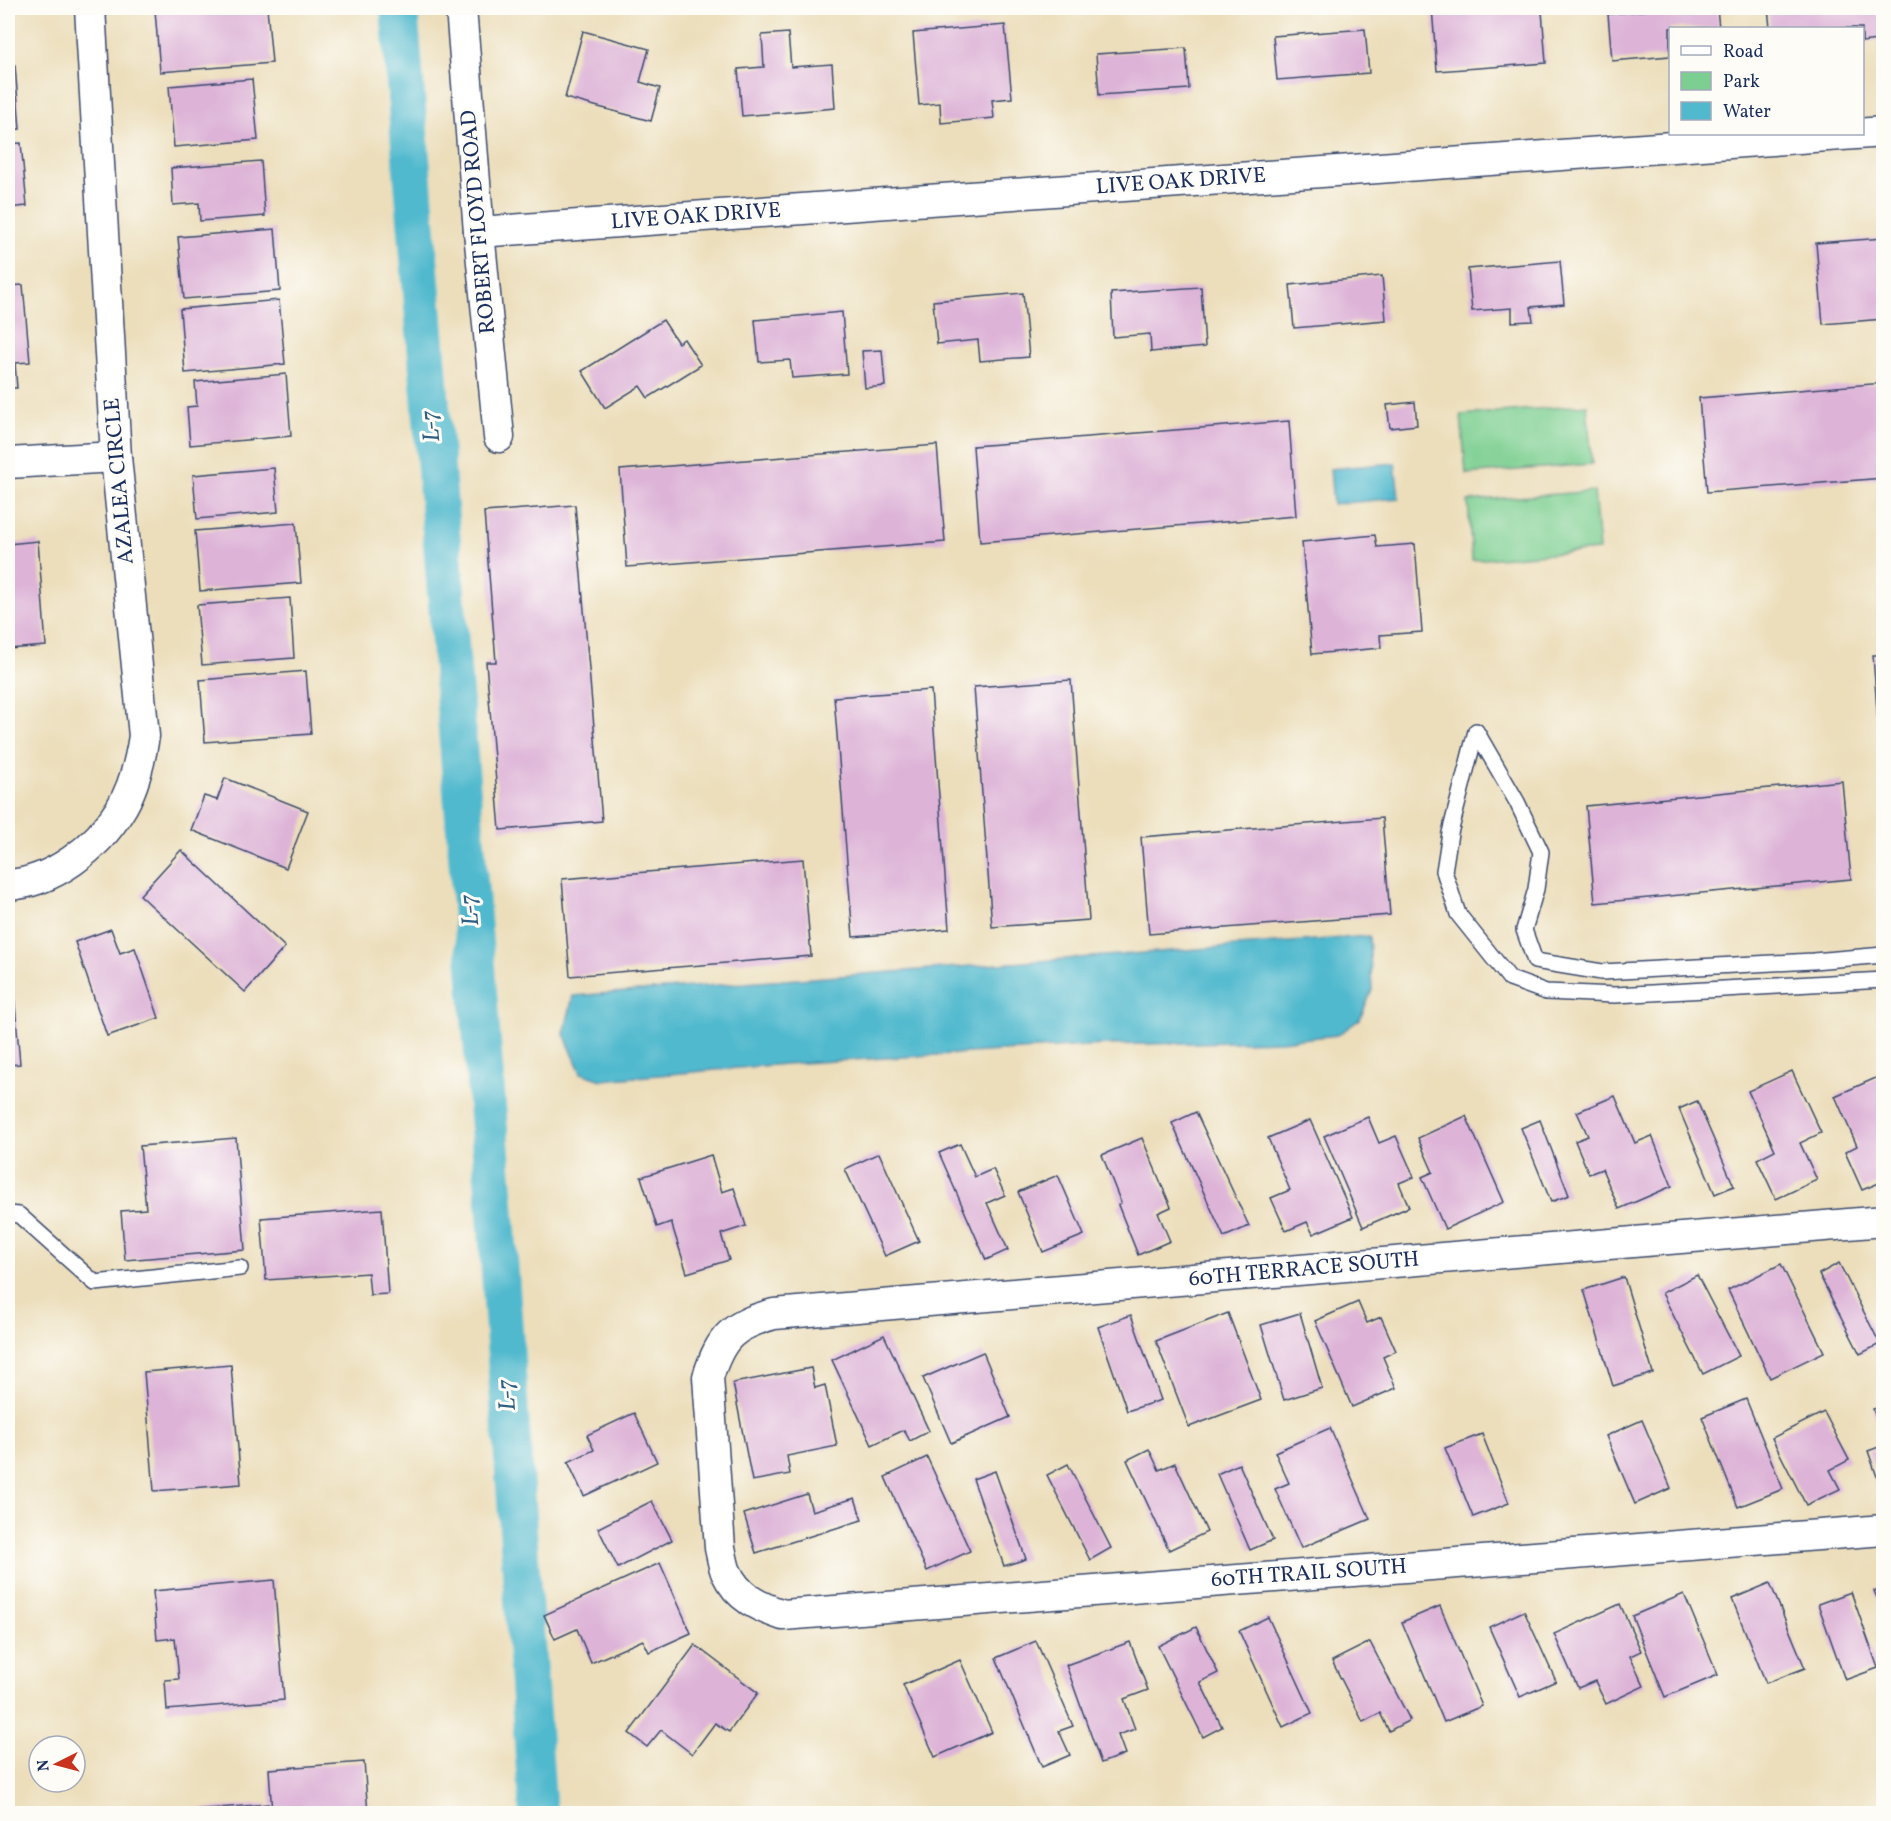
<svg xmlns="http://www.w3.org/2000/svg" width="1891" height="1821" font-family="Vollkorn,serif">
  <style>
    .green { fill: #7dcf91; stroke: #4c7f78; stroke-width: 1.5 }
    .water { fill: #51b9ce; stroke: #367496; stroke-width: 1.5 }
    .lines { fill: none; stroke-linecap: round; stroke-linejoin: round }
    .canal { stroke: #51b9ce; stroke-width: 38 }
    .building { fill: #ddb3d7 }
    .service-casing { stroke: #3a496c; stroke-width: 18 }
    .minor-casing { stroke: #3a496c; stroke-width: 33 }
    .service { stroke: #fff; stroke-width: 15 }
    .minor { stroke: #fff; stroke-width: 30 }
    .labels { text-anchor: middle; dominant-baseline: central; stroke-width: 6; stroke-linejoin: round; paint-order: stroke }
    .street-label { font-size: 22px; fill: #1b2f5e; stroke: #fdfcf7 }
    .water-label { font-size: 24px; font-style: italic; fill: #2e5f85; stroke: #fdfcf7 }
  </style>
  <rect width="100%" height="100%" fill="#fdfcf7"/>
  <filter id="ink" filterUnits="userSpaceOnUse"><feTurbulence type="fractalNoise" baseFrequency=".0167" numOctaves="2"/><feDisplacementMap in="SourceGraphic" scale="12" xChannelSelector="R" yChannelSelector="G"/><feConvolveMatrix kernelMatrix="1 2 1 2 8 2 1 2 1" color-interpolation-filters="sRGB"/></filter>
  <filter id="wash" filterUnits="userSpaceOnUse"><feTurbulence type="fractalNoise" baseFrequency=".008" numOctaves="4" result="noise"/><feDisplacementMap in="SourceGraphic" scale="24" xChannelSelector="R" yChannelSelector="G"/><feGaussianBlur stdDeviation="1.35" result="paint"/><feColorMatrix in="noise" values="0 0 0 0 0 0 0 0 0 0 0 0 0 0 0 0 0 1.4 0 .05"/><feComposite in="paint" operator="in"/></filter>
  <g filter="url(#wash)">
    <rect width="100%" height="100%" fill="#ecdebb"/>
    <g class="green">
      <polygon points="1587,405 1592,464 1466,474 1461,415"/>
      <polygon points="1594,491 1599,550 1472,560 1468,501"/>
    </g>
    <g class="water">
      <polygon points="1395,463 1399,498 1333,504 1330,469"/>
      <polygon points="1369,936 1372,990 1360,1019 1338,1035 1281,1041 1104,1045 785,1064 602,1080 581,1073 564,1034 573,996"/>
    </g>
    <g class="lines">
      <polyline class="canal" points="399,8 496,1216 538,1814"/>
    </g>
    <g id="blocks">
      <g class="building">
        <polygon points="183,8 267,8 272,63 160,72 155,10"/>
        <polygon points="1432,8 1515,8 1515,13 1542,11 1546,63 1437,71"/>
        <polygon points="1648,8 1717,8 1719,28 1670,28 1670,56 1612,61 1608,14 1649,10"/>
        <polygon points="1768,8 1884,8 1884,39 1862,42 1862,28 1770,28"/>
        <polygon points="1005,25 1012,98 992,100 994,118 941,123 940,103 919,105 913,33"/>
        <polygon points="1365,29 1369,73 1277,80 1273,36"/>
        <polygon points="583,31 649,49 640,82 660,88 651,121 565,98"/>
        <polygon points="788,33 791,67 832,64 835,108 742,116 738,69 764,67 762,35"/>
        <polygon points="1186,48 1189,89 1099,95 1096,54"/>
        <polygon points="8,65 15,65 20,129 8,130"/>
        <polygon points="252,79 258,140 174,147 169,86"/>
        <polygon points="21,143 27,206 8,208 8,144"/>
        <polygon points="261,161 265,216 200,221 199,203 173,205 171,168"/>
        <polygon points="275,229 280,291 184,299 178,237"/>
        <polygon points="1884,238 1884,319 1823,324 1816,243"/>
        <polygon points="1560,261 1564,304 1531,307 1533,321 1512,322 1512,308 1472,311 1468,269"/>
        <polygon points="1382,276 1386,320 1294,328 1290,285"/>
        <polygon points="23,285 30,362 15,363 17,388 8,388 8,286"/>
        <polygon points="1201,287 1205,347 1151,352 1150,334 1113,337 1111,293"/>
        <polygon points="1023,293 1029,357 980,361 978,340 937,344 933,301"/>
        <polygon points="279,300 285,364 185,373 180,309"/>
        <polygon points="842,312 847,374 792,378 790,360 759,362 755,320"/>
        <polygon points="663,320 678,343 684,339 701,365 648,398 640,386 605,408 582,371"/>
        <polygon points="882,350 885,386 865,388 862,351"/>
        <polygon points="286,374 291,436 190,445 187,407 197,406 195,382"/>
        <polygon points="1884,383 1884,478 1707,492 1699,398"/>
        <polygon points="1415,402 1417,425 1390,428 1387,405"/>
        <polygon points="1289,421 1296,516 980,542 973,446"/>
        <polygon points="937,445 945,542 627,567 620,470"/>
        <polygon points="274,468 278,512 197,519 193,475"/>
        <polygon points="575,505 602,821 500,830 486,662 496,662 484,512"/>
        <polygon points="296,523 301,583 200,591 195,531"/>
        <polygon points="1375,535 1377,547 1415,544 1422,632 1380,635 1381,648 1312,654 1302,542"/>
        <polygon points="38,541 46,646 8,649 8,544"/>
        <polygon points="290,598 294,658 202,665 197,605"/>
        <polygon points="1873,655 1884,655 1884,751 1880,752"/>
        <polygon points="306,671 311,734 205,742 200,680"/>
        <polygon points="1071,680 1089,920 992,927 974,687"/>
        <polygon points="931,690 949,929 853,937 834,697"/>
        <polygon points="225,778 308,811 286,868 191,830 204,796 217,800"/>
        <polygon points="1842,781 1851,879 1595,903 1586,806"/>
        <polygon points="1382,818 1390,915 1149,934 1141,837"/>
        <polygon points="181,850 285,947 245,992 140,895"/>
        <polygon points="803,859 811,956 570,976 562,879"/>
        <polygon points="111,929 120,953 135,948 159,1018 107,1036 75,942"/>
        <polygon points="11,958 20,1064 8,1065 8,959"/>
        <polygon points="1792,1071 1821,1133 1800,1143 1817,1180 1776,1199 1757,1159 1775,1150 1748,1091"/>
        <polygon points="1878,1077 1884,1089 1884,1181 1862,1190 1845,1152 1857,1146 1835,1096"/>
        <polygon points="1615,1096 1635,1143 1652,1136 1672,1186 1619,1209 1602,1169 1589,1174 1575,1141 1588,1136 1577,1112"/>
        <polygon points="1697,1101 1734,1186 1715,1194 1679,1109"/>
        <polygon points="1196,1112 1249,1226 1224,1237 1172,1123"/>
        <polygon points="1466,1116 1504,1202 1445,1229 1422,1177 1433,1172 1418,1138"/>
        <polygon points="1368,1117 1379,1143 1396,1136 1414,1177 1399,1183 1409,1207 1363,1227 1324,1136"/>
        <polygon points="1310,1120 1353,1217 1313,1234 1307,1222 1286,1231 1271,1198 1290,1190 1268,1138"/>
        <polygon points="1540,1120 1569,1195 1551,1202 1521,1128"/>
        <polygon points="236,1138 245,1250 125,1260 121,1211 146,1209 140,1146"/>
        <polygon points="1142,1138 1171,1207 1158,1213 1170,1241 1138,1255 1118,1205 1121,1203 1102,1155"/>
        <polygon points="960,1144 975,1177 993,1169 1005,1195 987,1203 1008,1250 986,1260 939,1153"/>
        <polygon points="879,1153 919,1241 885,1256 845,1169"/>
        <polygon points="711,1155 722,1192 734,1188 746,1226 721,1234 729,1260 687,1273 671,1222 657,1227 641,1177"/>
        <polygon points="1058,1175 1084,1235 1043,1252 1018,1192"/>
        <polygon points="382,1209 388,1294 370,1295 368,1273 266,1280 261,1218"/>
        <polygon points="1839,1263 1880,1344 1860,1354 1819,1274"/>
        <polygon points="1781,1264 1824,1352 1770,1378 1728,1290"/>
        <polygon points="1697,1275 1739,1356 1703,1374 1662,1293"/>
        <polygon points="1624,1277 1653,1373 1613,1386 1584,1290"/>
        <polygon points="1358,1302 1367,1323 1381,1317 1396,1351 1383,1357 1396,1388 1352,1407 1315,1321"/>
        <polygon points="1228,1313 1261,1400 1189,1427 1156,1341"/>
        <polygon points="1300,1313 1322,1388 1284,1400 1261,1325"/>
        <polygon points="1131,1315 1161,1400 1127,1411 1098,1327"/>
        <polygon points="884,1335 929,1431 910,1441 904,1430 872,1445 832,1360"/>
        <polygon points="983,1352 1010,1417 951,1443 923,1378"/>
        <polygon points="231,1365 241,1484 154,1491 144,1372"/>
        <polygon points="811,1368 815,1388 825,1385 837,1446 787,1456 790,1474 752,1481 733,1383"/>
        <polygon points="1746,1399 1783,1489 1738,1507 1702,1417"/>
        <polygon points="1884,1406 1884,1439 1883,1439 1873,1409"/>
        <polygon points="1824,1412 1849,1460 1830,1470 1840,1489 1806,1505 1772,1438"/>
        <polygon points="634,1413 657,1462 584,1496 568,1462 594,1450 587,1435"/>
        <polygon points="1642,1420 1671,1488 1635,1504 1606,1436"/>
        <polygon points="1330,1428 1370,1519 1301,1548 1275,1489 1289,1483 1275,1452"/>
        <polygon points="1482,1434 1509,1503 1473,1517 1445,1448"/>
        <polygon points="1884,1445 1884,1494 1883,1494 1868,1451"/>
        <polygon points="1149,1449 1159,1470 1175,1463 1207,1532 1169,1550 1127,1460"/>
        <polygon points="927,1457 970,1551 927,1571 885,1477"/>
        <polygon points="1068,1464 1111,1548 1090,1560 1047,1475"/>
        <polygon points="1239,1464 1273,1540 1250,1550 1217,1474"/>
        <polygon points="995,1471 1026,1559 1004,1566 973,1479"/>
        <polygon points="807,1494 812,1511 855,1498 862,1520 756,1553 744,1514"/>
        <polygon points="652,1501 672,1540 618,1568 598,1528"/>
        <polygon points="660,1563 691,1633 649,1652 643,1640 591,1663 577,1629 555,1639 544,1615"/>
        <polygon points="274,1580 284,1700 167,1710 165,1680 179,1679 175,1638 157,1640 153,1591"/>
        <polygon points="1770,1583 1805,1668 1766,1683 1732,1599"/>
        <polygon points="1884,1587 1884,1613 1874,1591"/>
        <polygon points="1851,1592 1878,1668 1845,1680 1818,1604"/>
        <polygon points="1684,1594 1718,1675 1665,1697 1632,1616"/>
        <polygon points="1620,1604 1641,1651 1630,1656 1644,1686 1606,1704 1595,1681 1578,1688 1554,1634"/>
        <polygon points="1440,1606 1482,1706 1444,1722 1402,1622"/>
        <polygon points="1524,1611 1556,1681 1520,1697 1489,1627"/>
        <polygon points="1268,1617 1312,1713 1283,1727 1239,1631"/>
        <polygon points="1196,1627 1218,1673 1200,1682 1222,1727 1203,1737 1158,1646"/>
        <polygon points="1036,1641 1073,1726 1059,1731 1070,1755 1042,1767 996,1658"/>
        <polygon points="1130,1642 1148,1690 1124,1699 1135,1729 1118,1735 1125,1754 1101,1763 1066,1665"/>
        <polygon points="1370,1642 1410,1720 1389,1731 1380,1713 1363,1722 1332,1661"/>
        <polygon points="695,1645 758,1693 729,1732 715,1723 692,1754 661,1730 647,1747 629,1733"/>
        <polygon points="960,1660 992,1732 935,1757 903,1685"/>
        <polygon points="364,1762 368,1814 272,1814 269,1769"/>
        <polygon points="268,1804 269,1814 166,1814 166,1812"/>
      </g>
    </g>
  </g>
  <g filter="url(#ink)">
    <use href="#blocks" fill-opacity="0" stroke="#3a496c" stroke-width="1.5"/>
    <g class="lines">
      <defs>
        <g id="service">
          <polyline points="1884,955 1813,961 1602,972 1535,961 1524,930 1536,889 1541,852 1517,802 1476,731 1450,833 1444,871 1458,914 1510,979 1546,992 1615,995 1884,980"/>
          <polyline points="8,1214 19,1215 95,1283 240,1268"/>
        </g>
        <g id="minor">
          <polyline points="461,8 479,232 499,437"/>
          <polyline points="479,232 1884,132"/>
          <polyline points="8,463 116,457"/>
          <path d="M8,885c45,-3 89,-37 112,-75 14,-22 20,-48 24,-74l-28,-279 -26,-449"/>
          <path d="M1884,1221l-1110,93c-41,11 -53,22 -66,63l12,171c2,8 3,17 6,24 12,26 33,35 57,43l1101,-85"/>
        </g>
      </defs>
      <use href="#service" class="service-casing"/>
      <use href="#minor" class="minor-casing"/>
      <use href="#service" class="service"/>
      <use href="#minor" class="minor"/>
    </g>
  </g>
  <g class="labels">
    <g class="street-label">
      <text transform="translate(1181 182) rotate(-4)">LIVE OAK DRIVE</text>
      <text transform="translate(696 217) rotate(-4)">LIVE OAK DRIVE</text>
      <text transform="translate(479 222) rotate(-95)">ROBERT FLOYD ROAD</text>
      <text transform="translate(120 481) rotate(-95)">AZALEA CIRCLE</text>
      <text transform="translate(1304 1270) rotate(-5)">60TH TERRACE SOUTH</text>
      <text transform="translate(1309 1574) rotate(-4)">60TH TRAIL SOUTH</text>
    </g>
    <g class="water-label">
      <text transform="translate(432 426) rotate(-95)">L-7</text>
      <text transform="translate(471 910) rotate(-95)">L-7</text>
      <text transform="translate(508 1395) rotate(-94)">L-7</text>
    </g>
  </g>
  <rect width="1891" height="1821" fill="none" stroke="#fdfcf7" stroke-width="30"/>
  <rect x="1669" y="27" width="195" height="108" fill="#fdfcf7" stroke="#a3aaba" stroke-width="1.5"/>
  <rect x="1681" y="46" width="30" height="9" fill="#ffffff" stroke="#a3aaba" stroke-width="1.5"/>
  <text x="1723" y="57" font-size="18" fill="#1b2f5e">Road</text>
  <rect x="1681" y="72" width="30" height="18" fill="#7dcf91" stroke="#a3aaba" stroke-width="1.5"/>
  <text x="1723" y="87" font-size="18" fill="#1b2f5e">Park</text>
  <rect x="1681" y="102" width="30" height="18" fill="#51b9ce" stroke="#a3aaba" stroke-width="1.5"/>
  <text x="1723" y="117" font-size="18" fill="#1b2f5e">Water</text>
  <g transform="translate(57 1764) rotate(264)"><circle r="28" fill="#fdfcf7" stroke="#a3aaba" stroke-width="1.5"/>
  <path d="M0-4.5L10 22L0 15L-10 22Z" fill="#c8321e"/>
  <text y="-9" font-size="16" font-weight="bold" text-anchor="middle" fill="#1b2f5e">N</text>
  </g>
</svg>
